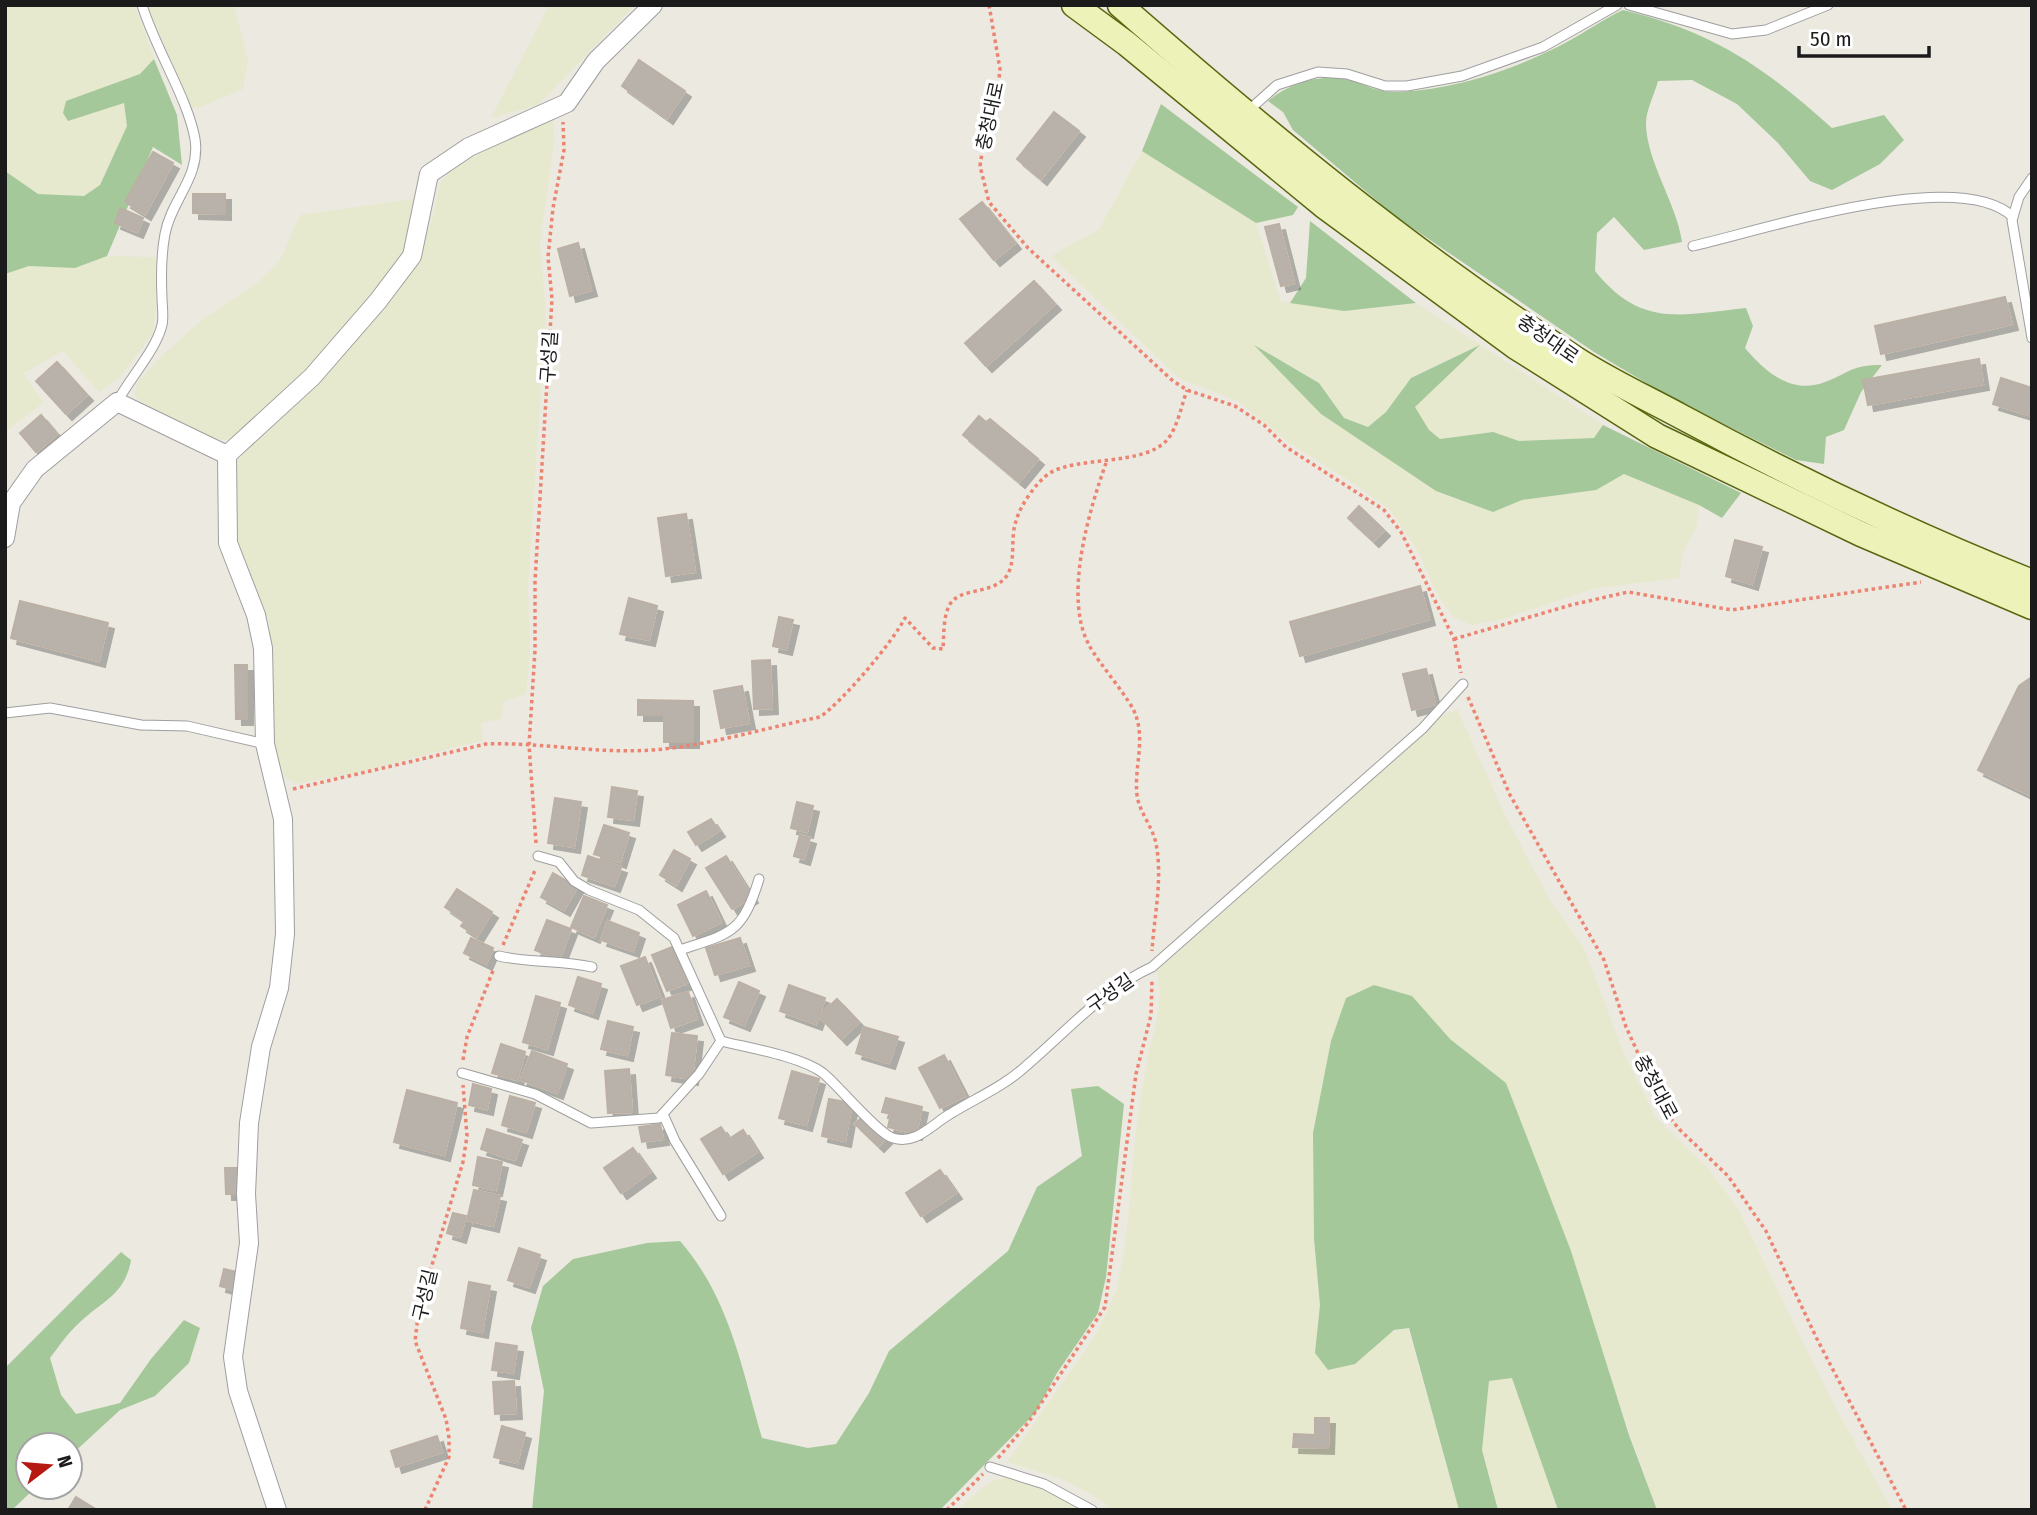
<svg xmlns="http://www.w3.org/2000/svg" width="2037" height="1515" font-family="'Fira Sans Condensed','Noto Sans KR',sans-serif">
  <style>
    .farmland { fill: #e6e9cd }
    .forest { fill: #a4c899 }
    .building { fill: #b8b2ab; stroke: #bcb0a5; stroke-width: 2; filter: url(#shadow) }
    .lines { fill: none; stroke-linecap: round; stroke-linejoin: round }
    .lane-casing { stroke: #9f9f9f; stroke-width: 11 }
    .street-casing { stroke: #9f9f9f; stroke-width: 20 }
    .secondary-casing { stroke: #58660e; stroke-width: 27 }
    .path { stroke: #ed8471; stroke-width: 3.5; stroke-dasharray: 3.5 3.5; stroke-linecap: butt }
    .lane { stroke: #fff; stroke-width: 9 }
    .street { stroke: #fff; stroke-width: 18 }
    .secondary { stroke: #edf3b8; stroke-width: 24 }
    .labels { text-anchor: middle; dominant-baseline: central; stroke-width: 7; stroke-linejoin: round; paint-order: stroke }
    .street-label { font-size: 19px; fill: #1b1b1b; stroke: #fff }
  </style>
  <defs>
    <filter id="shadow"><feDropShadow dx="6" dy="6" stdDeviation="0" flood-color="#0004"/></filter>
  </defs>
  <rect width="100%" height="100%" fill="#ece9e1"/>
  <g class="farmland">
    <polygon points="5,5 135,5 154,59 140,74 66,101 69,121 124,102 127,125 100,185 84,196 37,194 5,171"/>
    <polygon points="147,5 234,5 248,59 243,89 198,108 190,107"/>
    <polygon points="549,5 635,5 538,105 491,118"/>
    <polygon points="553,117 554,142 540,245 546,314 528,586 530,652 526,694 504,701 501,719 481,723 483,740 355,773 296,784 284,776 272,739 270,706 272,655 269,621 237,547 230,515 238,459 306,393 411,275 432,220 440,183 453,167"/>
    <polygon points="1142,151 1256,223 1281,301 1344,311 1416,303 1603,425 1595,438 1519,441 1493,432 1440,439 1429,430 1415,407 1477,347 1411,378 1386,412 1368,427 1344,418 1319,382 1257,347 1321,414 1436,491 1493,512 1522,500 1596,490 1624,474 1699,505 1697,525 1683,552 1679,578 1596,588 1503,619 1472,625 1453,617 1436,592 1418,551 1390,510 1359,487 1288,442 1238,401 1180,379 1051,256 1099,229"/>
    <polygon points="414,199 415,210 409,240 401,258 385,284 298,381 231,441 205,437 149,411 134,395 137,383 163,355 203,319 255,285 280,260 300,215"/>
    <polygon points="107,256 155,257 156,312 152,335 119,378 99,392 63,351 24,373 43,403 5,432 5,274 29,266 75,268"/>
    <polygon points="1457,709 1504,813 1548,897 1584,948 1624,1054 1656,1118 1708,1168 1738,1209 1831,1399 1892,1510 1657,1510 1506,1083 1450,1039 1412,996 1374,985 1346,998 1331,1041 1313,1133 1314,1239 1320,1305 1316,1353 1408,1328 1459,1510 1112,1510 1094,1496 1060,1478 1007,1462 1096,1335 1117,1289 1126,1239 1137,1121 1148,1054 1157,1020 1160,992 1157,971 1439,718"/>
    <polygon points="1513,1378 1558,1510 1498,1510 1482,1450 1489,1380"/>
    <polygon points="1008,1477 1051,1492 1081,1510 957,1510 990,1482"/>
  </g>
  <g class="forest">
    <path d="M1623,10c91,22 141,57 209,118l52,-13 20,25 -24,24 -48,26 -22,-9 -32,-38 -41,-39 -45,-24 -34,1c-3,12 -12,29 -12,42 0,38 31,81 36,119l-38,8 -30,-33 -17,16 -2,38c46,57 85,44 151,37l7,18 -8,22c20,24 47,47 80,34 26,-10 26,-17 57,-17l-21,27 -17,38 -18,7 -2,27 -28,-4 -121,-60 -81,-48 -199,-136 -102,-86 -10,-18 -15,-11c22,-19 56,-29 85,-20 16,6 29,12 46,11 59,-3 117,-23 168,-50 19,-10 36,-23 56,-32z"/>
    <polygon points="154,59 177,115 182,165 153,147 107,256 75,268 29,266 5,274 5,171 38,194 84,196 100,185 127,126 124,103 68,121 63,113 66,101 140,74"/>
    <polygon points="1161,104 1298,207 1293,215 1256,223 1142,151"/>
    <polygon points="1310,221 1416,303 1344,311 1290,303 1306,278"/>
    <polygon points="1254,345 1319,383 1344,418 1368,427 1386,412 1411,378 1480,345 1415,407 1429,430 1440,439 1493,432 1519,441 1594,438 1603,425 1741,493 1722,518 1699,505 1624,474 1596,490 1522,500 1493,512 1436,491 1321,414"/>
    <polygon points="1374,985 1412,996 1450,1039 1506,1083 1571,1251 1629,1435 1657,1510 1558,1510 1512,1378 1489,1381 1482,1450 1498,1510 1459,1510 1409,1328 1394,1330 1355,1364 1328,1370 1315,1353 1320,1305 1314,1239 1313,1133 1331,1041 1346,998"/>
    <path d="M1098,1086l26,18 -18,173 -8,36 -41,60 -21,39 -96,98h-408l12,-119 -13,-63 12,-42 30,-27 74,-16 33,-2c50,58 61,125 82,197l46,10 28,-4 33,-51 20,-42 119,-100 29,-64 45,-31 -11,-67z"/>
    <path d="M121,1252l10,8c-6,35 -29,41 -52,63 -11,10 -20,23 -29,35l11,37 15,19 44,-11 31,-44 33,-39 16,8 -11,35 -34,33 -35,14 -50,46v-11h-42v42h8l-24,23h-7v-142z"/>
  </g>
  <g class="building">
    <polygon points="639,60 685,91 667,118 622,86"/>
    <polygon points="1054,112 1079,131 1041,179 1017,159"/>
    <polygon points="153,152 173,163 145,214 125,202"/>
    <polygon points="193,194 225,194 225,214 193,213"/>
    <polygon points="982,202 1015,243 994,260 960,219"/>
    <polygon points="120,208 143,218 137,232 115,223"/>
    <polygon points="1279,224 1294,283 1281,286 1265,227"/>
    <polygon points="578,243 591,290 570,296 558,249"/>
    <polygon points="1034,281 1055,304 986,366 965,343"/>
    <polygon points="2005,297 2012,324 1881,354 1875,326"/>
    <polygon points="1979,359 1983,384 1868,405 1863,380"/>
    <polygon points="57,362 87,395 66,414 36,381"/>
    <polygon points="2001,378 2032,388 2032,416 1993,404"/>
    <polygon points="41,415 57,434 36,452 20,433"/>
    <polygon points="979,416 986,422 990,419 1038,459 1019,482 963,435"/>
    <polygon points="1359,506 1384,530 1373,541 1348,518"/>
    <polygon points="686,514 695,572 666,576 658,518"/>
    <polygon points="1735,540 1762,547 1752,584 1726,576"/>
    <polygon points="1420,586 1429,619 1300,656 1290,622"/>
    <polygon points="629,598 657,606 649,640 620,634"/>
    <polygon points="20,601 108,623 99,661 11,638"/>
    <polygon points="779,617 793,620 786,649 773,646"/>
    <polygon points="770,660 772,708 754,709 752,661"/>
    <polygon points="235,665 247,665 247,719 236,719"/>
    <polygon points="1426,669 1435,704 1412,710 1403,674"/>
    <polygon points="2032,677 2032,796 1978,770 2019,686"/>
    <polygon points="742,686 749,723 721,728 714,691"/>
    <polygon points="638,700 693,701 693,742 664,742 664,715 638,715"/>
    <polygon points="612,787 637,791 633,820 608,817"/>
    <polygon points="555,798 581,802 574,847 548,843"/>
    <polygon points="797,802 813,806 807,832 791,828"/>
    <polygon points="711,819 719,831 696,845 688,832"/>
    <polygon points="604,825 629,833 620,862 594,854"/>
    <polygon points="800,835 810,838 804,859 794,856"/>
    <polygon points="674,850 690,859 676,885 660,875"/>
    <polygon points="588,856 621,867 614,886 582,875"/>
    <polygon points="726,856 752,897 732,909 706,868"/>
    <polygon points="553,873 577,887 564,910 541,897"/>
    <polygon points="457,889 492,912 477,936 461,926 465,921 445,907"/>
    <polygon points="706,891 721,922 693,936 678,905"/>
    <polygon points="584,896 607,905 594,937 571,927"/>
    <polygon points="547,920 571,929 559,960 535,950"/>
    <polygon points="608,921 639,933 633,951 601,940"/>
    <polygon points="471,938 493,948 486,964 464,953"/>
    <polygon points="740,938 749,965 715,975 706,948"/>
    <polygon points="672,947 687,983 667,991 652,955"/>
    <polygon points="645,957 660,996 637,1005 621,966"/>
    <polygon points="578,977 601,984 592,1013 569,1005"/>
    <polygon points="739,982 759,991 744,1025 724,1017"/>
    <polygon points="789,985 825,998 816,1024 780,1011"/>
    <polygon points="688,992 697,1019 671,1028 662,1000"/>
    <polygon points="536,996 560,1003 547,1049 523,1042"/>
    <polygon points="837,999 859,1022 841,1039 819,1016"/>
    <polygon points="608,1021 633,1027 627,1055 601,1049"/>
    <polygon points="864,1027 898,1037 889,1063 856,1053"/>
    <polygon points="672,1033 697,1036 692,1079 666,1075"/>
    <polygon points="501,1044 525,1052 517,1080 492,1073"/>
    <polygon points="532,1051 567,1064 557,1093 521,1080"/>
    <polygon points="944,1055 965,1096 940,1108 919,1068"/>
    <polygon points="629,1069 632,1112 608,1113 605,1071"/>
    <polygon points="792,1071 819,1079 806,1125 779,1118"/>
    <polygon points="473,1084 491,1089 487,1109 469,1105"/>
    <polygon points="407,1090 457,1103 444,1155 394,1142"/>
    <polygon points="510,1096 535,1103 526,1132 502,1125"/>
    <polygon points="886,1098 922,1107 916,1134 888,1127 891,1114 882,1112"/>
    <polygon points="829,1099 852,1103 845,1141 822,1136"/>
    <polygon points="863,1116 886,1138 878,1146 855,1124"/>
    <polygon points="660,1124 663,1139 642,1142 639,1127"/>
    <polygon points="721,1127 729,1139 743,1130 757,1152 723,1174 701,1139"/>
    <polygon points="487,1129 522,1140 515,1160 481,1149"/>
    <polygon points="633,1148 650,1172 621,1193 604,1168"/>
    <polygon points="478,1157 502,1162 496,1190 473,1185"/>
    <polygon points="225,1168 238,1168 239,1194 226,1194"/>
    <polygon points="940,1170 956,1193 921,1216 906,1193"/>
    <polygon points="474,1190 500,1196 493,1226 467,1220"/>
    <polygon points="453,1213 466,1216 460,1237 447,1233"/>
    <polygon points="519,1248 540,1255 529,1287 508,1280"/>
    <polygon points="224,1269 241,1273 238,1291 220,1286"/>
    <polygon points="469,1282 490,1286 482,1332 461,1328"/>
    <polygon points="496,1343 517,1346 513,1373 492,1370"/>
    <polygon points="514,1381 516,1413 495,1414 493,1382"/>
    <polygon points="1315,1418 1329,1418 1328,1448 1293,1447 1294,1434 1315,1435"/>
    <polygon points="502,1426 525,1433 517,1463 494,1457"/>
    <polygon points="437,1436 442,1452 396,1467 391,1451"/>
    <polygon points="76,1497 97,1510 68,1510"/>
  </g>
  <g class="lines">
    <defs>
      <g id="lane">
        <polyline points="1629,5 1732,34 1766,30 1828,5"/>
        <polyline points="1248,111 1277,85 1318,72 1347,74 1385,86 1407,86 1462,76 1543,47 1617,5"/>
        <polyline points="2032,178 2019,197 2012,220 2032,338"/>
        <path d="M1693,246c71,-16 266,-81 320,-29"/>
        <path d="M117,402c13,-24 39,-52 45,-77 2,-8 0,-19 0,-27 -1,-21 -1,-43 3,-64 6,-34 36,-57 30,-95 -7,-40 -40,-91 -53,-134"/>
        <polyline points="5,713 50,708 141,725 187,726 265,744"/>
        <polyline points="538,856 559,862 574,881 589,890 639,910 674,938 721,1041"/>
        <path d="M680,950c51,-17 62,-16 79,-71"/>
        <path d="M499,956c31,7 61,4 93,11"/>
        <path d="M462,1073l73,21 56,29 68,-5 40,-44 22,-33c28,7 79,15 102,32 16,13 55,61 70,65 23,7 38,-13 57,-24 26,-16 53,-27 76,-48 41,-35 76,-76 126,-99l271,-239 40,-44"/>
        <polyline points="663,1114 675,1141 721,1216"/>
        <polyline points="990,1467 1044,1484 1092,1510"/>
      </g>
      <g id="street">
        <polyline points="227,455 228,543 256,615 263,648 265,744 283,819 285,934 279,988 261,1047 249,1123 246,1194 249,1243 233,1357 238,1391 277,1510"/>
        <polyline points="5,538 11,503 35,469 117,402 227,455 312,377 378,301 412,256 429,174 469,147 567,103 596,61 653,5"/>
      </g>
      <g id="secondary">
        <polyline points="1074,5 1127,44 1324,206 1516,347 1657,436 1861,534 2032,607"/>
        <path d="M1120,5c145,127 294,250 456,354 34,22 71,39 106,58 113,61 230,117 350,165"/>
      </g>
    </defs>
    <use href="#lane" class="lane-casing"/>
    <use href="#street" class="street-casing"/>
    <use href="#secondary" class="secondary-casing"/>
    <g class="path">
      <polyline points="989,5 1000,69 997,99 985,134 980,166 989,202 1028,248 1173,381 1187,390 1235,406 1264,425 1286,447 1384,510 1401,532 1454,639 1461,673"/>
      <path d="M1106,463c-17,48 -43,134 -17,182 10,19 43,56 47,71 9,26 -2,52 1,79 2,17 16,32 19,49 7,34 -2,73 -4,107"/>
      <polyline points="1454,639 1571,605 1628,592 1732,610 1921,582"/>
      <polyline points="1468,697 1510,795 1604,960 1626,1027 1665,1112 1680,1130 1728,1176 1766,1231 1817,1339 1906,1510"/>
      <path d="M293,789l193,-45c55,-2 110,10 166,6 56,-4 112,-22 168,-33 23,-16 72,-74 85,-99l28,30 10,1c1,-13 0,-31 6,-43 9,-20 46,-10 59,-32 8,-16 2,-36 8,-53 4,-15 20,-39 34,-48 28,-17 94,-7 117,-33 10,-11 15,-36 20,-50"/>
      <polyline points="536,843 529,745 535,650 535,581 552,299 548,257 553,208 564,150 563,122"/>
      <polyline points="503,945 536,868"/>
      <polyline points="463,1060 467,1037 494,968"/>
      <polyline points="998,1458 1028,1423 1105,1307 1136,1074 1151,1015 1152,980"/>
      <polyline points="425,1510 449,1457 449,1438 446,1419 415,1341 419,1308 463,1162 467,1136 463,1085"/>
      <polyline points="947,1510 983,1474"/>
    </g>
    <use href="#lane" class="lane"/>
    <use href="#street" class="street"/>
    <use href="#secondary" class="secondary"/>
  </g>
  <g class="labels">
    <g class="street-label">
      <text transform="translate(990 116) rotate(-78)">충청대로</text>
      <text transform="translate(1548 339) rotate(35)">충청대로</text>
      <text transform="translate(549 357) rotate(-86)">구성길</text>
      <text transform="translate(1110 993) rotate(-35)">구성길</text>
      <text transform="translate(1656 1087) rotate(62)">충청대로</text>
      <text transform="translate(425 1295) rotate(-77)">구성길</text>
    </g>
  </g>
  <rect width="2037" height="1515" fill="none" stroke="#1b1b1b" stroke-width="14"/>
  <g transform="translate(49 1466) rotate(74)"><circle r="33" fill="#ffffff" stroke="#a4a4a4" stroke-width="2"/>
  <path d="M0-5L12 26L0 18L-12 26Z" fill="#b51911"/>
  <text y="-10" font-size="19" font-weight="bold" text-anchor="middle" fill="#1b1b1b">N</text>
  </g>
  <path d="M1799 46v10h130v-10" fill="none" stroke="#1b1b1b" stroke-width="3.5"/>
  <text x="1810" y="46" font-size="21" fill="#1b1b1b" stroke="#ffffff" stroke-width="5" paint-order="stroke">50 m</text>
</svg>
